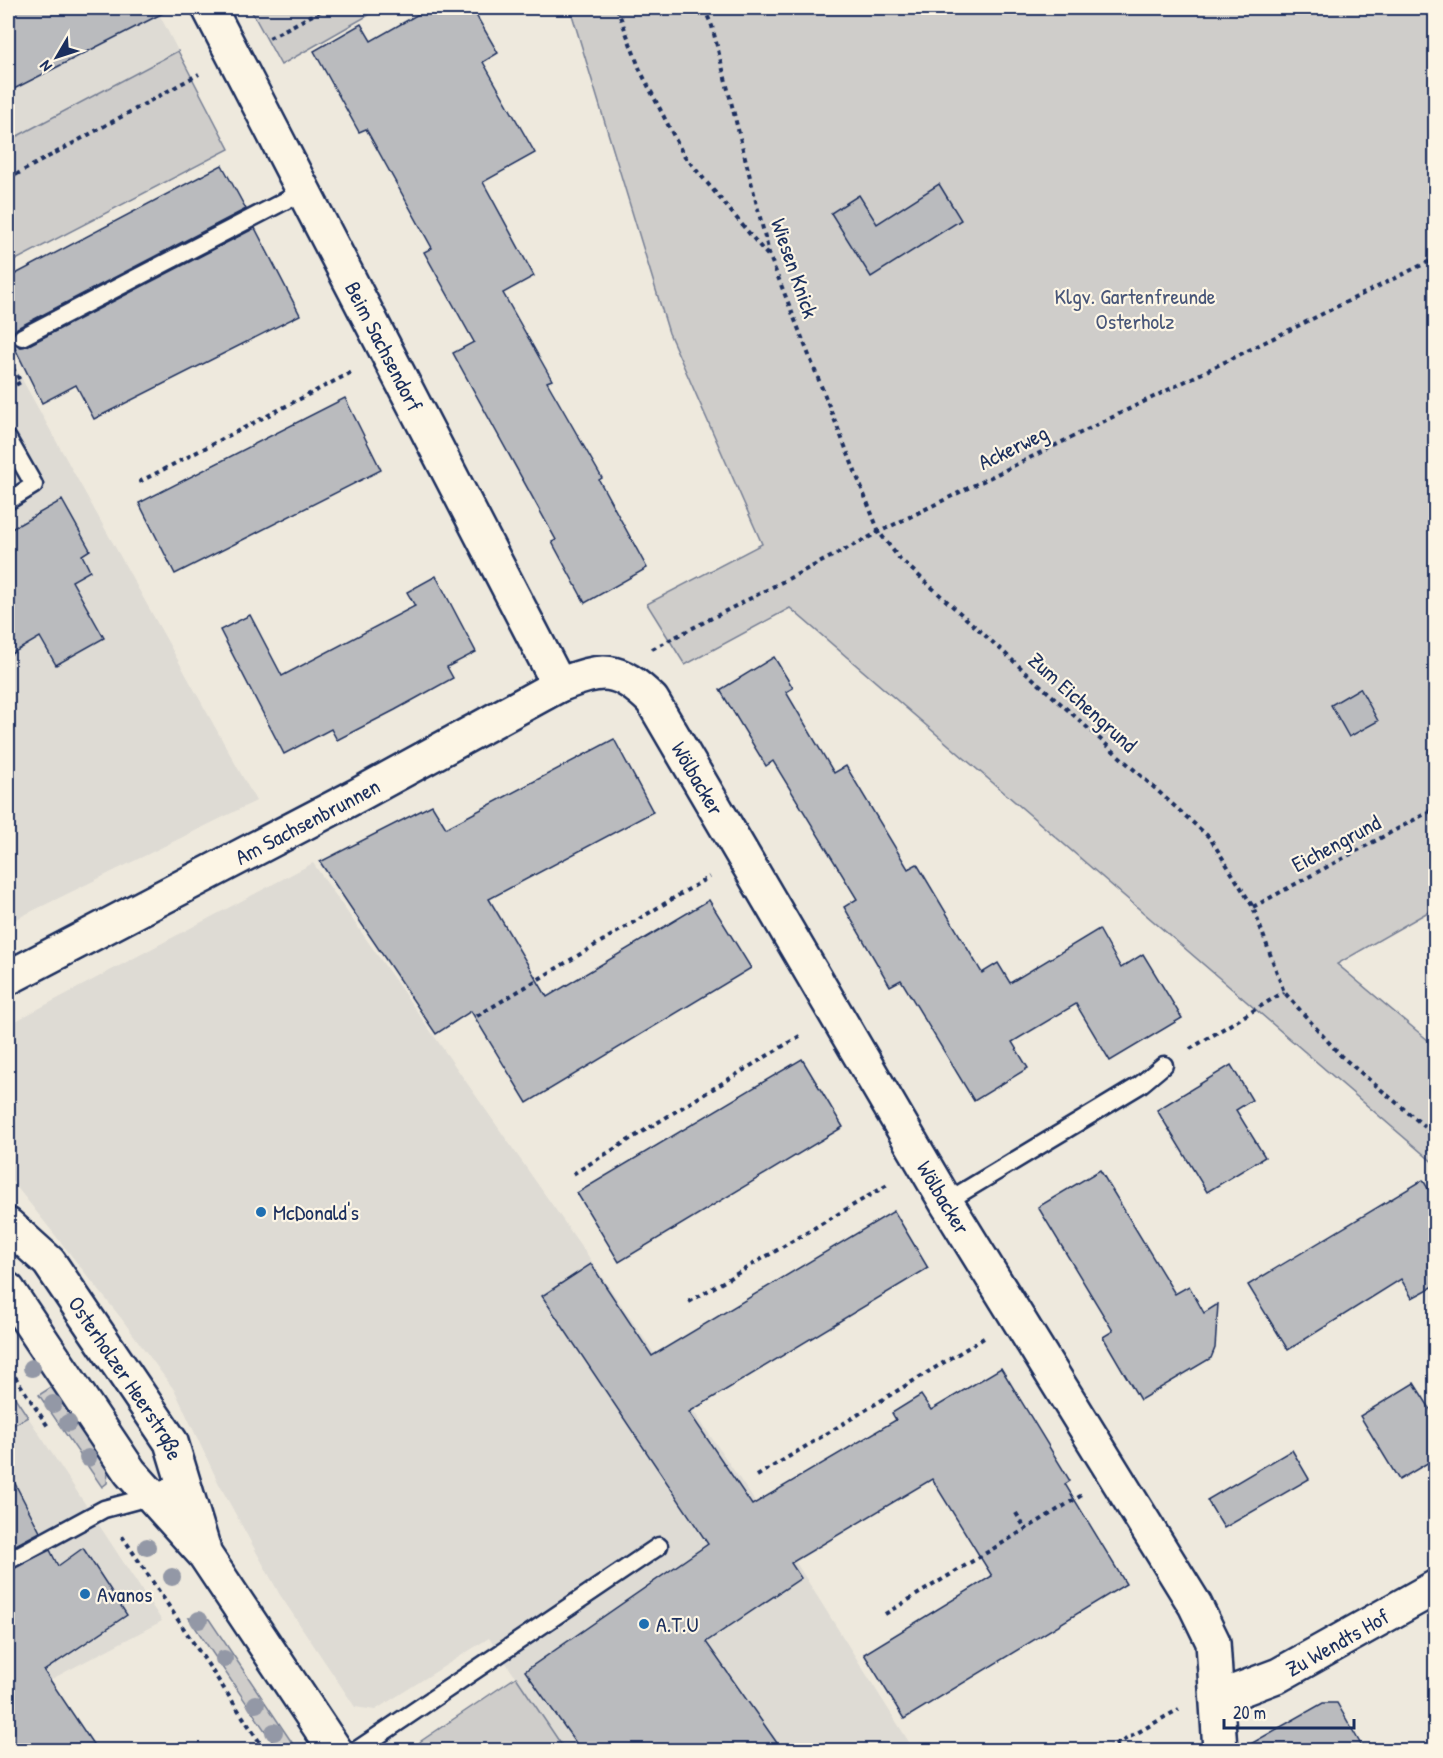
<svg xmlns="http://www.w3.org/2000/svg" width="1443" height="1758" font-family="'Patrick Hand',sans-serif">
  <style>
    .built { fill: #dedbd4 }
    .green { fill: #cfcdca; stroke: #757e94; stroke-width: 1.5 }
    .building { fill: #babbbe; stroke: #1b2f5e; stroke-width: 1.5 }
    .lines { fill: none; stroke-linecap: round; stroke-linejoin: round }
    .lane-casing { stroke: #1b2f5e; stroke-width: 21 }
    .street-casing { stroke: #1b2f5e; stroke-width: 38 }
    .primary-casing { stroke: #1b2f5e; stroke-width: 38 }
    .path { stroke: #1b2f5e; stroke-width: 4; stroke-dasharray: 4.5 4.5; stroke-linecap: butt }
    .lane { stroke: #fcf5e5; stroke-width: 16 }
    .street { stroke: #fcf5e5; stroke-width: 33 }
    .primary { stroke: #fcf5e5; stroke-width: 33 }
    .tree { fill: #9398a6 }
    .poi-dot { fill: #1f6fb2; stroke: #fcf5e5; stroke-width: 2 }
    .labels { text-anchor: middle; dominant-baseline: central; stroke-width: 4.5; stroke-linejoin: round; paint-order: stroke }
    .street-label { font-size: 22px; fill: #1b2f5e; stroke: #fcf5e5 }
    .park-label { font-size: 22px; fill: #485679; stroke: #fcf5e5 }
    .poi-label { font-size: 22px; fill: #1b2f5e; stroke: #fcf5e5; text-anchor: start }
  </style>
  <rect width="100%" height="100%" fill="#eee9dd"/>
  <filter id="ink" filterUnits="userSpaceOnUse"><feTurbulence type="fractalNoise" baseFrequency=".0167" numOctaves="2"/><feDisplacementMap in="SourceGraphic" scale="12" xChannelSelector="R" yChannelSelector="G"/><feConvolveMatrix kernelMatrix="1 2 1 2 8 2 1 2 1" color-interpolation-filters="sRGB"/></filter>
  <g filter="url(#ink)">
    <g class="built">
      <polygon points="8,8 156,8 178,51 8,141"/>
      <polygon points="8,354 256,801 8,923"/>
      <polygon points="313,863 588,1256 790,1553 914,1750 565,1750 489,1638 375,1710 355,1707 280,1595 219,1484 175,1391 121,1318 8,1176 8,1025"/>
      <polygon points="28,1417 162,1621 8,1702 8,1428"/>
    </g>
    <g class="green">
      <polygon points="261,8 381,8 281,65 252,12"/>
      <polygon points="570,8 1435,8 1435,908 1337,964 1435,1046 1435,1164 790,608 685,665 647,604 762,544 669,333"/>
      <polygon points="178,51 229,149 8,264 8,141"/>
      <polygon points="53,1386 108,1470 107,1483 102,1487 39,1395"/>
      <polygon points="8,1387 28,1417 8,1428"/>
      <polygon points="189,1618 209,1619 297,1750 278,1750"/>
      <polygon points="516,1677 565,1750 412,1750 421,1741"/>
    </g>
    <g class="building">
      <polygon points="8,8 173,8 8,92"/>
      <polygon points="429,8 472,8 498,53 483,62 535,153 483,182 534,276 503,293 552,380 547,382 602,478 599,480 647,568 585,603 552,542 556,540 453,353 474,342 424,252 432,248 366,129 359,132 314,51 361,24 371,41"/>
      <polygon points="222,165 246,209 17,328 12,336 13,342 21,347 27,346 255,228 300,315 94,419 76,385 42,403 8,334 8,278"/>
      <polygon points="939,184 961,220 871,277 831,213 859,195 877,224"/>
      <polygon points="345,398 381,470 175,574 139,503"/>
      <polygon points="62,500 90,550 82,555 90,571 72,581 104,638 56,665 40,637 8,656 8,531"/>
      <polygon points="436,576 476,652 447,667 453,678 395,710 337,740 331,729 284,754 220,630 250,615 282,676 415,606 407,592"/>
      <polygon points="774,657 793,688 786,692 834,773 846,766 908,869 917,864 982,973 998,963 1010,983 1099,929 1121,968 1143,954 1182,1018 1110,1061 1076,1004 1012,1042 1028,1068 974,1101 901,980 890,986 844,907 857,899 773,761 766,766 720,690"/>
      <polygon points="1360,688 1378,721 1349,737 1331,705"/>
      <polygon points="614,739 653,812 489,899 547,997 709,900 751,968 527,1103 471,1011 436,1034 320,862 432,805 446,828"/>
      <polygon points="802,1059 843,1127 619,1262 577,1193"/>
      <polygon points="1231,1065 1252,1100 1236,1110 1265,1157 1207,1192 1157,1110"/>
      <polygon points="1100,1170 1175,1294 1189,1286 1204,1313 1218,1304 1215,1348 1211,1358 1140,1400 1103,1337 1113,1331 1038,1207"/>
      <polygon points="1423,1180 1436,1202 1436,1285 1412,1298 1401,1279 1288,1350 1248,1285"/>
      <polygon points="894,1211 928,1268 689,1412 752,1505 896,1420 892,1413 921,1395 931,1410 1001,1368 1070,1481 1065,1484 1126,1584 904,1719 864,1654 992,1576 932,1479 791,1563 801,1578 706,1642 782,1750 581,1750 525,1671 708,1544 542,1296 591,1264 652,1356"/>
      <polygon points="1414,1383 1436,1418 1436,1458 1399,1480 1360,1416"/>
      <polygon points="1292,1450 1309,1479 1224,1528 1207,1500"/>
      <polygon points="8,1470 40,1532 8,1549"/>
      <polygon points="83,1548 127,1615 44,1671 97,1750 8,1750 8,1571 50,1550 58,1566"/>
      <polygon points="1323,1703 1337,1703 1364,1750 1240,1750"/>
    </g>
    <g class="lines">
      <defs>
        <g id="lane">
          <polyline points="22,337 302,192"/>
          <polyline points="8,439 34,485 8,501"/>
          <polyline points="946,1202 1140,1085 1164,1065"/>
          <polyline points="8,1561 104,1509 152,1496 182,1479"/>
          <polyline points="357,1750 659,1546"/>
        </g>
        <g id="street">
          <path id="s1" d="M209,8l350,677"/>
          <path id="s2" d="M8,978l350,-183 201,-110c44,-17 58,-19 93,15l294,502 249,403 18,37 7,108"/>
          <path id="s3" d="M1218,1698l61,-23 157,-88"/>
        </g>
        <g id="primary">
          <path id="s4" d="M8,1225l41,37 122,180 32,105"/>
          <polyline points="8,1290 130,1472 205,1555 335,1750"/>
        </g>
      </defs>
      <use href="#lane" class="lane-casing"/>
      <use href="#street" class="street-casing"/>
      <use href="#primary" class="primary-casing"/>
      <g class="path">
        <polyline points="617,8 640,70 683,154 769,257"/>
        <polyline points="704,8 712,26 770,257 879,532 899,558 1210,838 1253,907 1284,992 1341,1056 1436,1136"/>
        <polyline points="269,38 326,8"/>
        <polyline points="8,179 199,74"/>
        <polyline points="8,389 21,382 12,367"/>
        <polyline points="139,482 354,371"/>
        <polyline points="652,649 879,532 1436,258"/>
        <polyline points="1253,907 1436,808"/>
        <polyline points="477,1016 709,877"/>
        <polyline points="1190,1049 1284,992"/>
        <polyline points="573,1174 803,1034"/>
        <polyline points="689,1302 889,1184"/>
        <polyline points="10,1369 49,1428"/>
        <polyline points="757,1476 984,1338"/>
        <polyline points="1016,1513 1025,1528"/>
        <polyline points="122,1536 265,1750"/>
        <polyline points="885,1614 1082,1495"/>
        <polyline points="1107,1750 1179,1709"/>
      </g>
      <use href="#lane" class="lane"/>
      <use href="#street" class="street"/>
      <use href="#primary" class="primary"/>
    </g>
    <g class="tree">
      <circle cx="32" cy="1368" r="9"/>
      <circle cx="53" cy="1404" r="9"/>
      <circle cx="68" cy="1423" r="9"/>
      <circle cx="88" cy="1458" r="9"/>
      <circle cx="147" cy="1547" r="9"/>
      <circle cx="172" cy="1577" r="9"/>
      <circle cx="199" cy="1620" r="9"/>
      <circle cx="224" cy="1659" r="9"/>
      <circle cx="256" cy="1704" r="9"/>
      <circle cx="274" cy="1732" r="9"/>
    </g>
  </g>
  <g class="poi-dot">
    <circle cx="261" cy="1212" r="6"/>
    <circle cx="85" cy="1594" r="6"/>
    <circle cx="644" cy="1624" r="6"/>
  </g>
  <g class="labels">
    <g class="street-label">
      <text transform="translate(795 268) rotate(71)">Wiesen Knick</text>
      <text stroke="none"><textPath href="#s1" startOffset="381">Beim Sachsendorf</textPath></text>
      <text transform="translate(1013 447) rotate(-26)">Ackerweg</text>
      <text transform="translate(1083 702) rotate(42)">Zum Eichengrund</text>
      <text stroke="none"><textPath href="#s2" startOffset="818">Wölbacker</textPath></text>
      <text stroke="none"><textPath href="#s2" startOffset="338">Am Sachsenbrunnen</textPath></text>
      <text transform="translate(1336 843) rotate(-28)">Eichengrund</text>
      <text stroke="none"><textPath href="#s2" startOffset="1304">Wölbacker</textPath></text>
      <text stroke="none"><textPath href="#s4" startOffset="195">Osterholzer Heerstraße</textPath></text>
      <text stroke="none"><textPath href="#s3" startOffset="132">Zu Wendts Hof</textPath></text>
    </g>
    <g class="park-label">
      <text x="1135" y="296">Klgv. Gartenfreunde<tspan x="1135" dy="25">Osterholz</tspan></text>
    </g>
    <g class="poi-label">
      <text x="273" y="1212">McDonald's</text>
      <text x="97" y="1594">Avanos</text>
      <text x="656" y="1624">A.T.U</text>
    </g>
  </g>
  <rect width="1443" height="1758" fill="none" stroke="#fcf5e5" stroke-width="30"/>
  <rect x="15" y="15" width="1413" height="1728" fill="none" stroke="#1b2f5e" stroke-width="2" filter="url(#ink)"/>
  <g transform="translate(57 57) rotate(231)" stroke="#fcf5e5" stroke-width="4.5" paint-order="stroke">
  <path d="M0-4.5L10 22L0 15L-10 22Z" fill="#1b2f5e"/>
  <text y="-9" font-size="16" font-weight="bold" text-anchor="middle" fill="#1b2f5e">N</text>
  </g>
  <path d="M1224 1719v9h130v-9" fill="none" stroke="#1b2f5e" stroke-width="3"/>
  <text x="1233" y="1719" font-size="18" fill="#1b2f5e" stroke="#fcf5e5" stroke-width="4.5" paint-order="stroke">20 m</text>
</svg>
